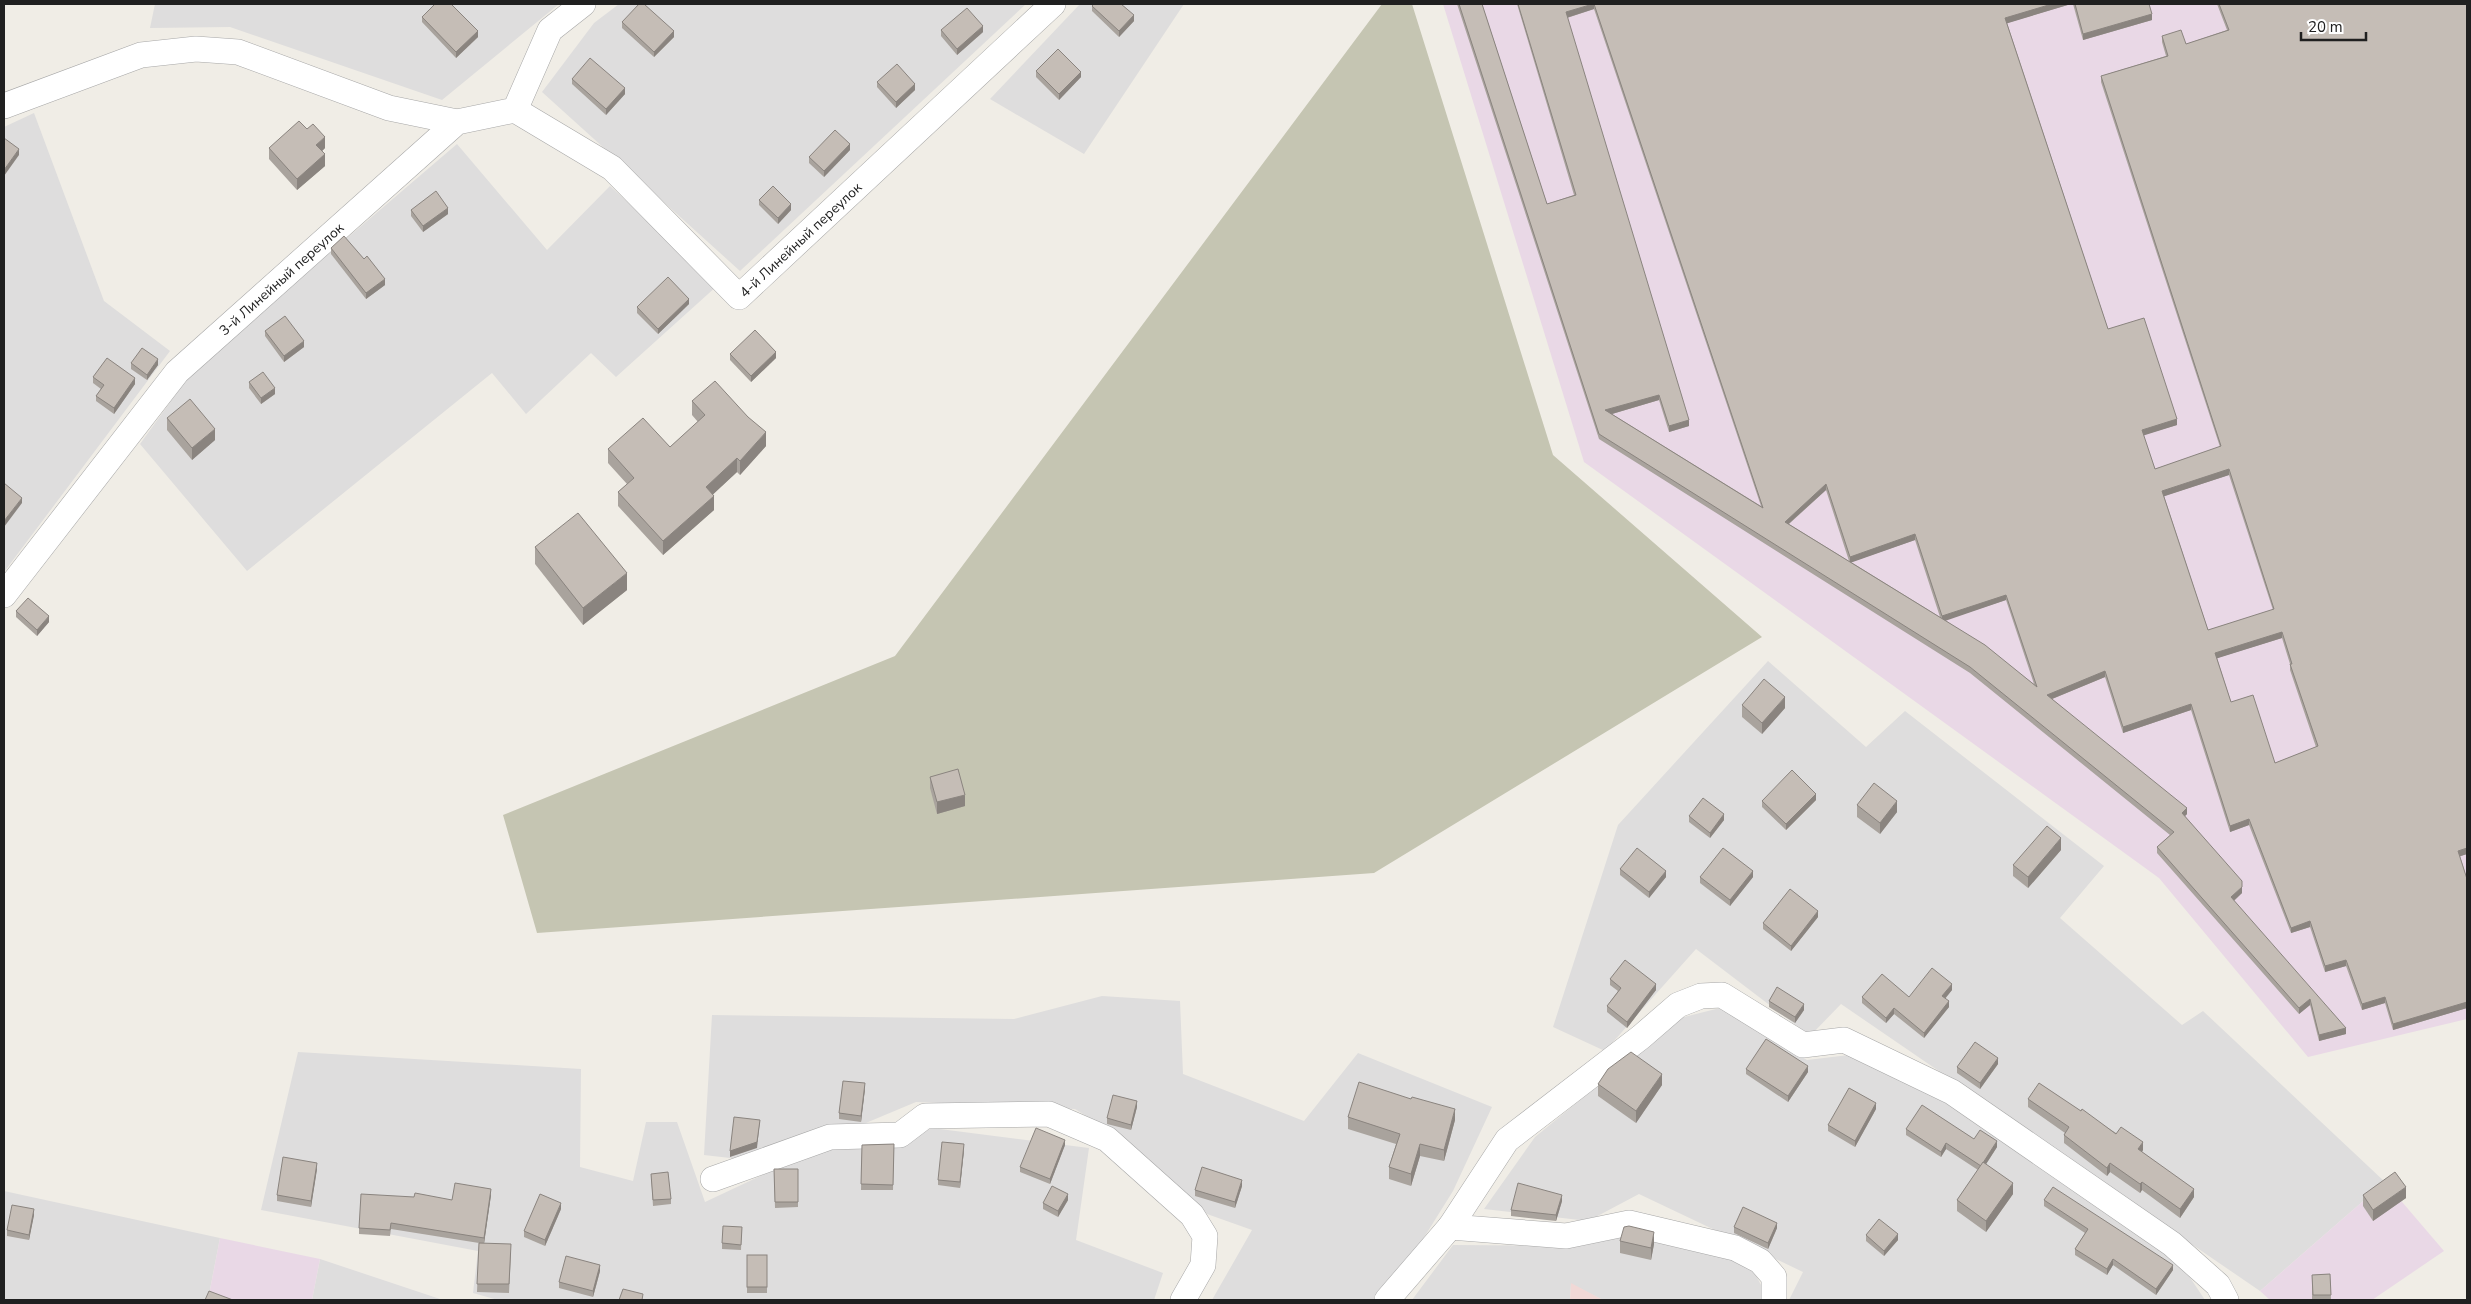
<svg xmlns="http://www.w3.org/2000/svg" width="2471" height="1304" font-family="'Nunito Sans',sans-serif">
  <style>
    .residential { fill: #dedddd }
    .commercial { fill: #f1d8d6 }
    .industrial { fill: #e9d8e6 }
    .construction { fill: #c5c5b2 }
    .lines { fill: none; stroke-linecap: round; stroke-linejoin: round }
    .street-casing { stroke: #a7a7a7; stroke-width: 26 }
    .street { stroke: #fff; stroke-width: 25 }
    .wall { fill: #a9a39d; fill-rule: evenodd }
    .shaded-wall { fill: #8a847f }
    .building { fill: #c5bdb6; stroke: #8a847f; fill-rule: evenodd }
    .labels { text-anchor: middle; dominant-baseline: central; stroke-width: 5; stroke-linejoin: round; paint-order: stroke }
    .street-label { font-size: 14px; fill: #202020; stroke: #fff }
  </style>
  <rect width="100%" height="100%" fill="#f0ede6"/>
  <g class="residential">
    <polygon points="155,4 559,4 442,100 230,27 150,28"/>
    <polygon points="619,4 1026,4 740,271 542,92 594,23"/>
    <polygon points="1080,4 1184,4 1084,154 990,99"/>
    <polygon points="34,113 104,301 170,351 4,572 4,127"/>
    <polygon points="457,144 547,250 610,186 718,285 616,377 591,353 526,414 492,373 247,571 140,444 194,369"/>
    <polygon points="1768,661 1866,747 1905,711 2104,866 2060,918 2182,1025 2203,1011 2385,1182 2260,1291 1841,1004 1810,1036 1696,949 1605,1051 1553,1027 1618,825"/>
    <polygon points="1102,996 1180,1001 1183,1074 1304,1121 1358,1053 1492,1107 1453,1191 1385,1300 1212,1300 1252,1230 1207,1214 1129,1143 1075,1109 916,1102 861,1125 824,1126 756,1161 704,1155 712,1015 1014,1019"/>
    <polygon points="1720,1008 1807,1060 1849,1055 1950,1102 2181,1264 2205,1300 1789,1300 1803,1272 1639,1194 1588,1221 1484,1209 1535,1137 1680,1018"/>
    <polygon points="298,1052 581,1069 580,1167 633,1181 646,1122 677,1122 705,1202 828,1144 896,1144 932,1128 1089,1148 1076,1240 1163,1273 1154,1300 498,1300 473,1293 478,1251 261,1210"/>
    <polygon points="4,1191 220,1238 208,1300 4,1300"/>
    <polygon points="1634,1228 1747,1259 1767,1296 1764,1300 1603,1300 1571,1284 1570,1300 1412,1300 1453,1245 1572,1246"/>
    <polygon points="320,1259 443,1300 312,1300"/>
  </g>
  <polygon class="commercial" points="1571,1283 1603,1300 1570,1300"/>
  <g class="industrial">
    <polygon points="1443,4 2467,4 2467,1019 2308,1057 2159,878 1584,462"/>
    <polygon points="2385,1182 2444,1251 2372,1300 2270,1300 2260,1291"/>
    <polygon points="220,1238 320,1259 312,1300 208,1300"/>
  </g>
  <polygon class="construction" points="1382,4 1412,4 1553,455 1762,637 1374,873 537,933 503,815 895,656"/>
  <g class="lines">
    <defs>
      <g id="street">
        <polyline points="4,106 141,55 196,49 238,52 389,108 457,122"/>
        <path id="s1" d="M515,110l97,58 127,129 314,-293"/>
        <path id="s2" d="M4,595l173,-223 280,-250 58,-12 35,-80 33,-26"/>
        <polyline points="713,1179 830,1137 900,1135 925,1116 1049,1114 1107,1139 1192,1215 1205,1236 1203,1265 1183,1300"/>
        <polyline points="1450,1227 1566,1236 1629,1223 1735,1248 1760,1261 1774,1277 1774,1300"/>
        <polyline points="1387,1300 1450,1227 1507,1140 1641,1037 1678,1005 1701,996 1722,995 1803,1045 1844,1040 1952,1092 2172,1244 2218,1285 2226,1300"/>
      </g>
    </defs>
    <use href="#street" class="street-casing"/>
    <use href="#street" class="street"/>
  </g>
  <g class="wall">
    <path d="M1457,4h25l65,200 27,-9 -57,-191h554l-64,19 101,306 69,96 -34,10 12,34 65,-22 -119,-365v-6l65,-20 -4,-14v-6l24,8 41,-14 -10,-26h250v850l-7,2 7,23v129l-74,22 -8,-27 -23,7 -16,-44 -21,6 -15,-45 -19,6 -42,-108 -19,7 -39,-122 -68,23 -18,-56 -53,22 135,115 -2,2 57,77 -8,8 112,133 -27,7 -9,-36 -11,9 -142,-161v-6l13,-12 -200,-162 -371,-234zM1594,9l167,497 -149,-92 47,-14 10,32 20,-6 -122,-408zM2229,475l44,135 -65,20 -44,-134zM1826,490l23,71 -60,-37zM1915,540l25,77 -89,-55zM2006,600l28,84 -89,-64zM2282,638l8,26v6l26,77 -41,16 -44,-61 -14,-44z"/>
    <polygon points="2073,4 2149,4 2152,20 2083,40"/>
    <polygon points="1092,6 1134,21 1119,37 1092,11"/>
    <polygon points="422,17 478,37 456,58 422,22"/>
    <polygon points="622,22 674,37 654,57 622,28"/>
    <polygon points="941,30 983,32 957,55 941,36"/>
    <polygon points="1036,71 1081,77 1059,100 1036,77"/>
    <polygon points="572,79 625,94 606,115 572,84"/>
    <polygon points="877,82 915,90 896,108 877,87"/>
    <polygon points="269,148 325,148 322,151 325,166 297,190 269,159"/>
    <polygon points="850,150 824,177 809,163 809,157"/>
    <polygon points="759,200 791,210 778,224 759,205"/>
    <polygon points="411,210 448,214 423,232 411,216"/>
    <polygon points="331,248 364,259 385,285 366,299 331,254"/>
    <polygon points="689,304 658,334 637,313 637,307"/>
    <polygon points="265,331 304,347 284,362 265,336"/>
    <polygon points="730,354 776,358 751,382 730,360"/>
    <polygon points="131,363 158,365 147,380 131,369"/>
    <polygon points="93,377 135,384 114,414 96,401 96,396 101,389 93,383"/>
    <polygon points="249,382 275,394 261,404 249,388"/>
    <polygon points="692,401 766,446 740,475 737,472 713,494 714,510 663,555 618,506 618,492 627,484 608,463 608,449 670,447 698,422 692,415"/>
    <polygon points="167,418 215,440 192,460 167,430"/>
    <polygon points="535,547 627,590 583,625 535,564"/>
    <polygon points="16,611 49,622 37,636 16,617"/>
    <polygon points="1742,705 1785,708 1762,734 1742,717"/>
    <polygon points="930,777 965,806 937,814 930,788"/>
    <polygon points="1816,800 1786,830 1762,807 1762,801"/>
    <polygon points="1857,805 1897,812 1880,834 1857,817"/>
    <polygon points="1689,816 1724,820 1710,838 1689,822"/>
    <polygon points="2061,850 2028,888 2013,876 2013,865"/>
    <polygon points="1620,869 1666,877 1649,898 1620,875"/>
    <polygon points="1700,877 1753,877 1730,906 1700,883"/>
    <polygon points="1818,917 1791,951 1763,929 1763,923"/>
    <polygon points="1610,979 1656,990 1627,1028 1607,1012 1607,1006 1618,991 1610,985"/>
    <polygon points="1952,990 1945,999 1949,1007 1924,1038 1894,1014 1886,1023 1862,1003 1862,997 1909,997"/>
    <polygon points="1769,1001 1804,1010 1795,1023 1769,1007"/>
    <polygon points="1998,1064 1980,1089 1957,1073 1957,1067"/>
    <polygon points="1746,1069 1808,1072 1788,1102 1746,1074"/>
    <polygon points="1598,1084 1662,1085 1636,1123 1598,1096"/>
    <polygon points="865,1089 861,1122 839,1119 839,1113"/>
    <polygon points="2028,1099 2081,1111 2143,1150 2142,1152 2194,1197 2180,1218 2142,1190 2140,1193 2110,1172 2107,1176 2064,1143 2064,1135 2065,1133 2028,1107"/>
    <polygon points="1137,1107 1131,1130 1107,1124 1107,1118"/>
    <polygon points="1876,1109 1855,1147 1828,1131 1828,1125"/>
    <polygon points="1348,1117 1455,1120 1444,1161 1420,1156 1411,1186 1389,1179 1389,1167 1396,1144 1348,1129"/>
    <polygon points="1906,1129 1974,1139 1997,1147 1986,1164 2013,1194 1986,1232 1957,1211 1957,1200 1978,1170 1946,1149 1941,1157 1906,1135"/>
    <polygon points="894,1144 893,1190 861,1190 862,1145"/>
    <polygon points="1065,1145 1050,1184 1020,1172 1020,1167"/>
    <polygon points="964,1150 960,1188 938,1185 938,1180"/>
    <polygon points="317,1169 311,1207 277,1201 277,1195"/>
    <polygon points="774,1169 798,1169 798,1207 775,1208"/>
    <polygon points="651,1174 671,1199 671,1204 653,1206"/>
    <polygon points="1242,1186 1235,1208 1195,1196 1195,1190"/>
    <polygon points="491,1195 484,1243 511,1253 509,1293 477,1292 479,1243 391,1229 390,1236 359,1234 359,1228 452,1200"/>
    <polygon points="2363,1195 2406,1198 2373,1221 2363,1206"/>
    <polygon points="1068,1200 1058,1217 1043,1209 1043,1203"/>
    <polygon points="2044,1200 2173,1270 2156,1295 2113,1265 2107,1275 2075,1255 2075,1249 2085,1233 2044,1206"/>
    <polygon points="1562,1201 1556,1221 1511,1216 1511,1210"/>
    <polygon points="561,1209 545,1246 524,1237 524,1231"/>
    <polygon points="34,1215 29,1240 7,1236 7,1230"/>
    <polygon points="742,1227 741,1250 722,1249 722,1243"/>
    <polygon points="1734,1227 1777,1228 1768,1249 1734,1233"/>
    <polygon points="1866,1235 1898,1240 1884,1256 1866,1241"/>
    <polygon points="1620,1241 1654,1244 1651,1260 1620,1253"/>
    <rect x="747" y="1255" width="20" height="38"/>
    <polygon points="600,1271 593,1297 559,1288 559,1282"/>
    <polygon points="2330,1274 2331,1300 2312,1300 2312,1275"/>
  </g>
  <g class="shaded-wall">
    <polygon points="1594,4 1594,9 1566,18 1566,12"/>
    <polygon points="2052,4 2071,4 2005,24 2005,18"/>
    <polygon points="2152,14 2152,20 2083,40 2083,34"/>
    <polygon points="1134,15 1134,21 1119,37 1119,31"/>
    <polygon points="983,26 983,32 957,55 957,49"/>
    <polygon points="478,31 478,37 456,58 456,52"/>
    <polygon points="674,31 674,37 654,57 654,52"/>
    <polygon points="1081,72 1081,77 1059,100 1059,94"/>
    <polygon points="915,84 915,90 896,108 896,102"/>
    <polygon points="625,88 625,94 606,115 606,109"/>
    <polygon points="325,137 325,148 316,157 316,145"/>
    <polygon points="850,144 850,150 824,177 824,171"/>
    <polygon points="19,149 19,155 4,176 4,170"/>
    <polygon points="325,154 325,166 297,190 297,179"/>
    <polygon points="791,204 791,210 778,224 778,218"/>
    <polygon points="448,208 448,214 423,232 423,226"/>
    <polygon points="385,279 385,285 366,299 366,293"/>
    <polygon points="689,299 689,304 658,334 658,329"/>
    <polygon points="304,341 304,347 284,362 284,356"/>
    <polygon points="776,352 776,358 751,382 751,376"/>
    <polygon points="158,359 158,365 147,380 147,375"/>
    <polygon points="135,378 135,384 114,414 114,408"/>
    <polygon points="275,388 275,394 261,404 261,398"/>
    <polygon points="1659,395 1659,400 1605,416 1605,410"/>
    <polygon points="2177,419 2177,425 2142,436 2142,430"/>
    <polygon points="1689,420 1689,426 1669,432 1669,426"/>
    <polygon points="215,429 215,440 192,460 192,448"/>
    <polygon points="766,432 766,446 740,475 740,461"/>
    <polygon points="737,458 737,472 706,501 706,487"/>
    <polygon points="2229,469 2229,475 2162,497 2162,491"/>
    <polygon points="1826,484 1826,490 1785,527 1785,522"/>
    <polygon points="714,496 714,510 663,555 663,541"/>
    <polygon points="22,498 22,503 4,527 4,521"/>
    <polygon points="1915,534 1915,540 1850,563 1850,557"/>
    <polygon points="627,573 627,590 583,625 583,608"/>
    <polygon points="2006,595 2006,600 1942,622 1942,616"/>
    <polygon points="49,616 49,622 37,636 37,630"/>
    <polygon points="2282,632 2282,638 2215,659 2215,653"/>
    <polygon points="2105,671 2105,677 2047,701 2047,695"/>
    <polygon points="1785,697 1785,708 1762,734 1762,723"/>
    <polygon points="2191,704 2191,710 2123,733 2123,727"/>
    <polygon points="1816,794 1816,800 1786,830 1786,824"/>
    <polygon points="965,795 965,806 937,814 937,802"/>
    <polygon points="1897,801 1897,812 1880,834 1880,823"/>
    <polygon points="2187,808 2187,814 2182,819 2182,813"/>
    <polygon points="1724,814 1724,820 1710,838 1710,833"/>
    <polygon points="2249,819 2249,825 2230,832 2230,826"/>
    <polygon points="2061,838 2061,850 2028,888 2028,877"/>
    <polygon points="2467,848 2467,854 2458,857 2458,851"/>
    <polygon points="1666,871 1666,877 1649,898 1649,892"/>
    <polygon points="1753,871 1753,877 1730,906 1730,900"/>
    <polygon points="2242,887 2242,893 2231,903 2231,897"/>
    <polygon points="1818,911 1818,917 1791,951 1791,946"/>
    <polygon points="2310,921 2310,927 2291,933 2291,928"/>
    <polygon points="2346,960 2346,966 2325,972 2325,966"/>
    <polygon points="1656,984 1656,990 1627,1028 1627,1022"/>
    <polygon points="1952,984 1952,990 1942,1002 1942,996"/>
    <polygon points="2385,997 2385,1003 2362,1010 2362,1004"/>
    <polygon points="2310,999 2310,1005 2299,1014 2299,1008"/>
    <polygon points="1949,1001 1949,1007 1924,1038 1924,1033"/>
    <polygon points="2467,1002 2467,1008 2393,1030 2393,1024"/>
    <polygon points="1804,1004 1804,1010 1795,1023 1795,1017"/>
    <polygon points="1894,1008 1894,1014 1886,1023 1886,1018"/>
    <polygon points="2346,1028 2346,1034 2319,1041 2319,1035"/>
    <polygon points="1998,1058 1998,1064 1980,1089 1980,1083"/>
    <polygon points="1808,1066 1808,1072 1788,1102 1788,1096"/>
    <polygon points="1662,1074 1662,1085 1636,1123 1636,1111"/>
    <polygon points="865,1083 865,1089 861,1122 861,1116"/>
    <polygon points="1137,1101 1137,1107 1131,1130 1131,1125"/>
    <polygon points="1876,1103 1876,1109 1855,1147 1855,1141"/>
    <polygon points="1455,1109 1455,1120 1444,1161 1444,1150"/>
    <polygon points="760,1120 757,1148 730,1157 730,1151"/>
    <polygon points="1065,1140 1065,1145 1050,1184 1050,1179"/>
    <polygon points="1997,1141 1997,1147 1981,1172 1981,1166"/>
    <polygon points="2143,1142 2143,1150 2138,1157 2138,1149"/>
    <polygon points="1946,1143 1946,1149 1941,1157 1941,1152"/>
    <polygon points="964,1144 964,1150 960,1188 960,1182"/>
    <polygon points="1420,1144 1420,1156 1411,1186 1411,1174"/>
    <polygon points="317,1163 317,1169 311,1207 311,1201"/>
    <polygon points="2110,1163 2110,1172 2107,1176 2107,1168"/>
    <polygon points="1242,1180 1242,1186 1235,1208 1235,1202"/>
    <polygon points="2142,1182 2142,1190 2140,1193 2140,1184"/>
    <polygon points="2013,1183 2013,1194 1986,1232 1986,1221"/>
    <polygon points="2406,1187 2406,1198 2373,1221 2373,1210"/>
    <polygon points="491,1189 491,1195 484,1244 484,1238"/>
    <polygon points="2194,1189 2194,1197 2180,1218 2180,1209"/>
    <polygon points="1068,1194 1068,1200 1058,1217 1058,1211"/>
    <polygon points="1562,1195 1562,1201 1556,1221 1556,1215"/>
    <polygon points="561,1203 561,1209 545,1246 545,1240"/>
    <polygon points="34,1209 34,1215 29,1240 29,1235"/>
    <polygon points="1777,1223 1777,1228 1768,1249 1768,1243"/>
    <polygon points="1654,1232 1654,1244 1651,1260 1651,1248"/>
    <polygon points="1898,1234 1898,1240 1884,1256 1884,1251"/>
    <polygon points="2113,1259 2113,1265 2107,1275 2107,1269"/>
    <polygon points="600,1265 600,1271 593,1297 593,1291"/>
    <polygon points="2173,1265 2173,1270 2156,1295 2156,1289"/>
  </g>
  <g class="building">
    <polygon points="435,4 451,4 478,31 456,52 422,17"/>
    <polygon points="639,4 644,4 674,31 654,52 622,22"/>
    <polygon points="1094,4 1121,4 1134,15 1119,31 1092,6"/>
    <path d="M1459,4h23l65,200 29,-9 -58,-191h75l-27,8 123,408 -20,6 -10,-31 -54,15 158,98 -169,-504h458l-47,14 103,311 36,-11 33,101 -35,11 13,39 66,-23 -120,-370 67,-20 -6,-20 19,-6 5,14 43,-14 -10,-26h248v844l-9,3 9,28v123l-74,22 -8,-27 -23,7 -16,-44 -21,6 -15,-45 -19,7 -42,-109 -19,7 -39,-122 -68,23 -18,-56 -58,24 140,113 -5,5 60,68v6l-11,10 115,131 -27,7 -9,-36 -11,9 -142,-161 17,-15 -204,-165 -371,-233zM2229,469l45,140 -66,21 -46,-139zM1826,484l24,73 65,-23 27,82 64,-21 31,92 -52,-42 -200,-123zM2282,632l10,32h-2l28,82 -43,17 -22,-68 -22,7 -16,-49z"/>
    <polygon points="2075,4 2149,4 2152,14 2083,34"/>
    <polygon points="967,8 983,26 957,49 941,30"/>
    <polygon points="1058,49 1081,72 1059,94 1036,71"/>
    <polygon points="590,58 625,88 606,109 572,79"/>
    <polygon points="897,64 915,84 896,102 877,82"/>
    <polygon points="299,121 307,129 313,124 325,137 316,145 325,154 297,179 269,148"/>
    <polygon points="835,130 850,144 824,171 809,157"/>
    <polygon points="4,138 19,149 4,170"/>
    <polygon points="773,186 791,204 778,218 759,200"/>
    <polygon points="436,191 448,208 423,226 411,210"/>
    <polygon points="344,236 364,259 367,256 385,279 366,293 331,248"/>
    <polygon points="668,277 689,299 658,329 637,307"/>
    <polygon points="285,316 304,341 284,356 265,331"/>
    <polygon points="755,330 776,352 751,376 730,354"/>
    <polygon points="142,348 158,359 147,375 131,363"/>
    <polygon points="107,358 135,378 114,408 96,396 104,385 93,377"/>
    <polygon points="263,372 275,388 261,398 249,382"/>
    <polygon points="715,381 748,417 766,432 740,461 737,458 706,487 714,496 663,541 618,492 634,478 608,449 643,418 670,447 705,415 692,401"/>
    <polygon points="190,399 215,429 192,448 167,418"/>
    <polygon points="4,483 22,498 4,521"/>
    <polygon points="578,513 627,573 583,608 535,547"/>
    <polygon points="28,598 49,616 37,630 16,611"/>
    <polygon points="1764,679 1785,697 1762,723 1742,705"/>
    <polygon points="958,769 965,795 937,802 930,777"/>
    <polygon points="1792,770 1816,794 1786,824 1762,801"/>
    <polygon points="1874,783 1897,801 1880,823 1857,805"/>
    <polygon points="1703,798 1724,814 1710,833 1689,816"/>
    <polygon points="2047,826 2061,838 2028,877 2013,865"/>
    <polygon points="1637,848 1666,871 1649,892 1620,869"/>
    <polygon points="1723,848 1753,871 1730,900 1700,877"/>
    <polygon points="1790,889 1818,911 1791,946 1763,923"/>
    <polygon points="1625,960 1656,984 1627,1022 1607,1006 1621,988 1610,979"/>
    <polygon points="1932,968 1952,984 1942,996 1949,1001 1924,1033 1894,1008 1886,1018 1862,997 1882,974 1909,997"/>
    <polygon points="1777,987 1804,1004 1795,1017 1769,1001"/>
    <polygon points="1766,1039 1808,1066 1788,1096 1746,1069"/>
    <polygon points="1975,1042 1998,1058 1980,1083 1957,1067"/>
    <polygon points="1631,1052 1662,1074 1636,1111 1598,1084 1608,1069"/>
    <polygon points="843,1081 865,1083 861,1116 839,1113"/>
    <polygon points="1359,1082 1411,1099 1412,1097 1455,1109 1444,1150 1420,1144 1411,1174 1389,1167 1400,1134 1348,1117"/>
    <polygon points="2039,1083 2081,1111 2082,1109 2116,1134 2121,1127 2143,1142 2138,1149 2194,1189 2180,1209 2142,1182 2140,1184 2110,1163 2107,1168 2064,1135 2069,1127 2028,1099"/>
    <polygon points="1849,1088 1876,1103 1855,1141 1828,1125"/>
    <polygon points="1113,1095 1137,1101 1131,1125 1107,1118"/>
    <polygon points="1922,1105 1974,1139 1980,1130 1997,1141 1981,1166 1946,1143 1941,1152 1906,1129"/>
    <polygon points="734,1117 760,1120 757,1142 730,1151"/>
    <polygon points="1036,1128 1065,1140 1050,1179 1020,1167"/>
    <polygon points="942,1142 964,1144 960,1182 938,1180"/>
    <polygon points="894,1144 893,1185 861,1184 862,1145"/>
    <polygon points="283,1157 317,1163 311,1201 277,1195"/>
    <polygon points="1983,1162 2013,1183 1986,1221 1957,1200"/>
    <polygon points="1202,1167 1242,1180 1235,1202 1195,1190"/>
    <polygon points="774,1169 798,1169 798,1202 775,1202"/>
    <polygon points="668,1172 671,1199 653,1200 651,1174"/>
    <polygon points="2395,1172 2406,1187 2373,1210 2363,1195"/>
    <polygon points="455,1183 491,1189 484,1238 391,1223 390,1230 359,1228 361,1194 414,1197 415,1193 452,1200"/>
    <polygon points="1518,1183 1562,1195 1556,1215 1511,1210"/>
    <polygon points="1052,1186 1068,1194 1058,1211 1043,1203"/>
    <polygon points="2053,1187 2173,1265 2156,1289 2113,1259 2107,1269 2075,1249 2088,1229 2044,1200"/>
    <polygon points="540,1194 561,1203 545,1240 524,1231"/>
    <polygon points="12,1205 34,1209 29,1235 7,1230"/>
    <polygon points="1743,1207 1777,1223 1768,1243 1734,1227"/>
    <polygon points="1879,1219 1898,1234 1884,1251 1866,1235"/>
    <polygon points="723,1226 742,1227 741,1245 722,1243"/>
    <polygon points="1629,1226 1654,1232 1651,1248 1620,1241 1624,1227"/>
    <polygon points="479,1243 511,1244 509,1284 477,1284"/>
    <rect x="747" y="1255" width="20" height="32"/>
    <polygon points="566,1256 600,1265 593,1291 559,1282"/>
    <polygon points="2330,1274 2331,1295 2313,1295 2312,1275"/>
    <polygon points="623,1289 643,1294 642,1300 619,1300"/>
    <polygon points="209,1291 233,1300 205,1300"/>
  </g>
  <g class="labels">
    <g class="street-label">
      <text stroke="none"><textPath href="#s1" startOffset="378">4-й Линейный переулок</textPath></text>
      <text stroke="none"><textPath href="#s2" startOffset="422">3-й Линейный переулок</textPath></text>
    </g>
  </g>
  <rect width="2471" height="1304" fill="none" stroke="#202020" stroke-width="10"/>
  <path d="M2301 32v8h65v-8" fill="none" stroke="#202020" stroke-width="2.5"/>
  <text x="2308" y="32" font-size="15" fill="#202020" stroke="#ffffff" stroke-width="4" paint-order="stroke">20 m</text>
</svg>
